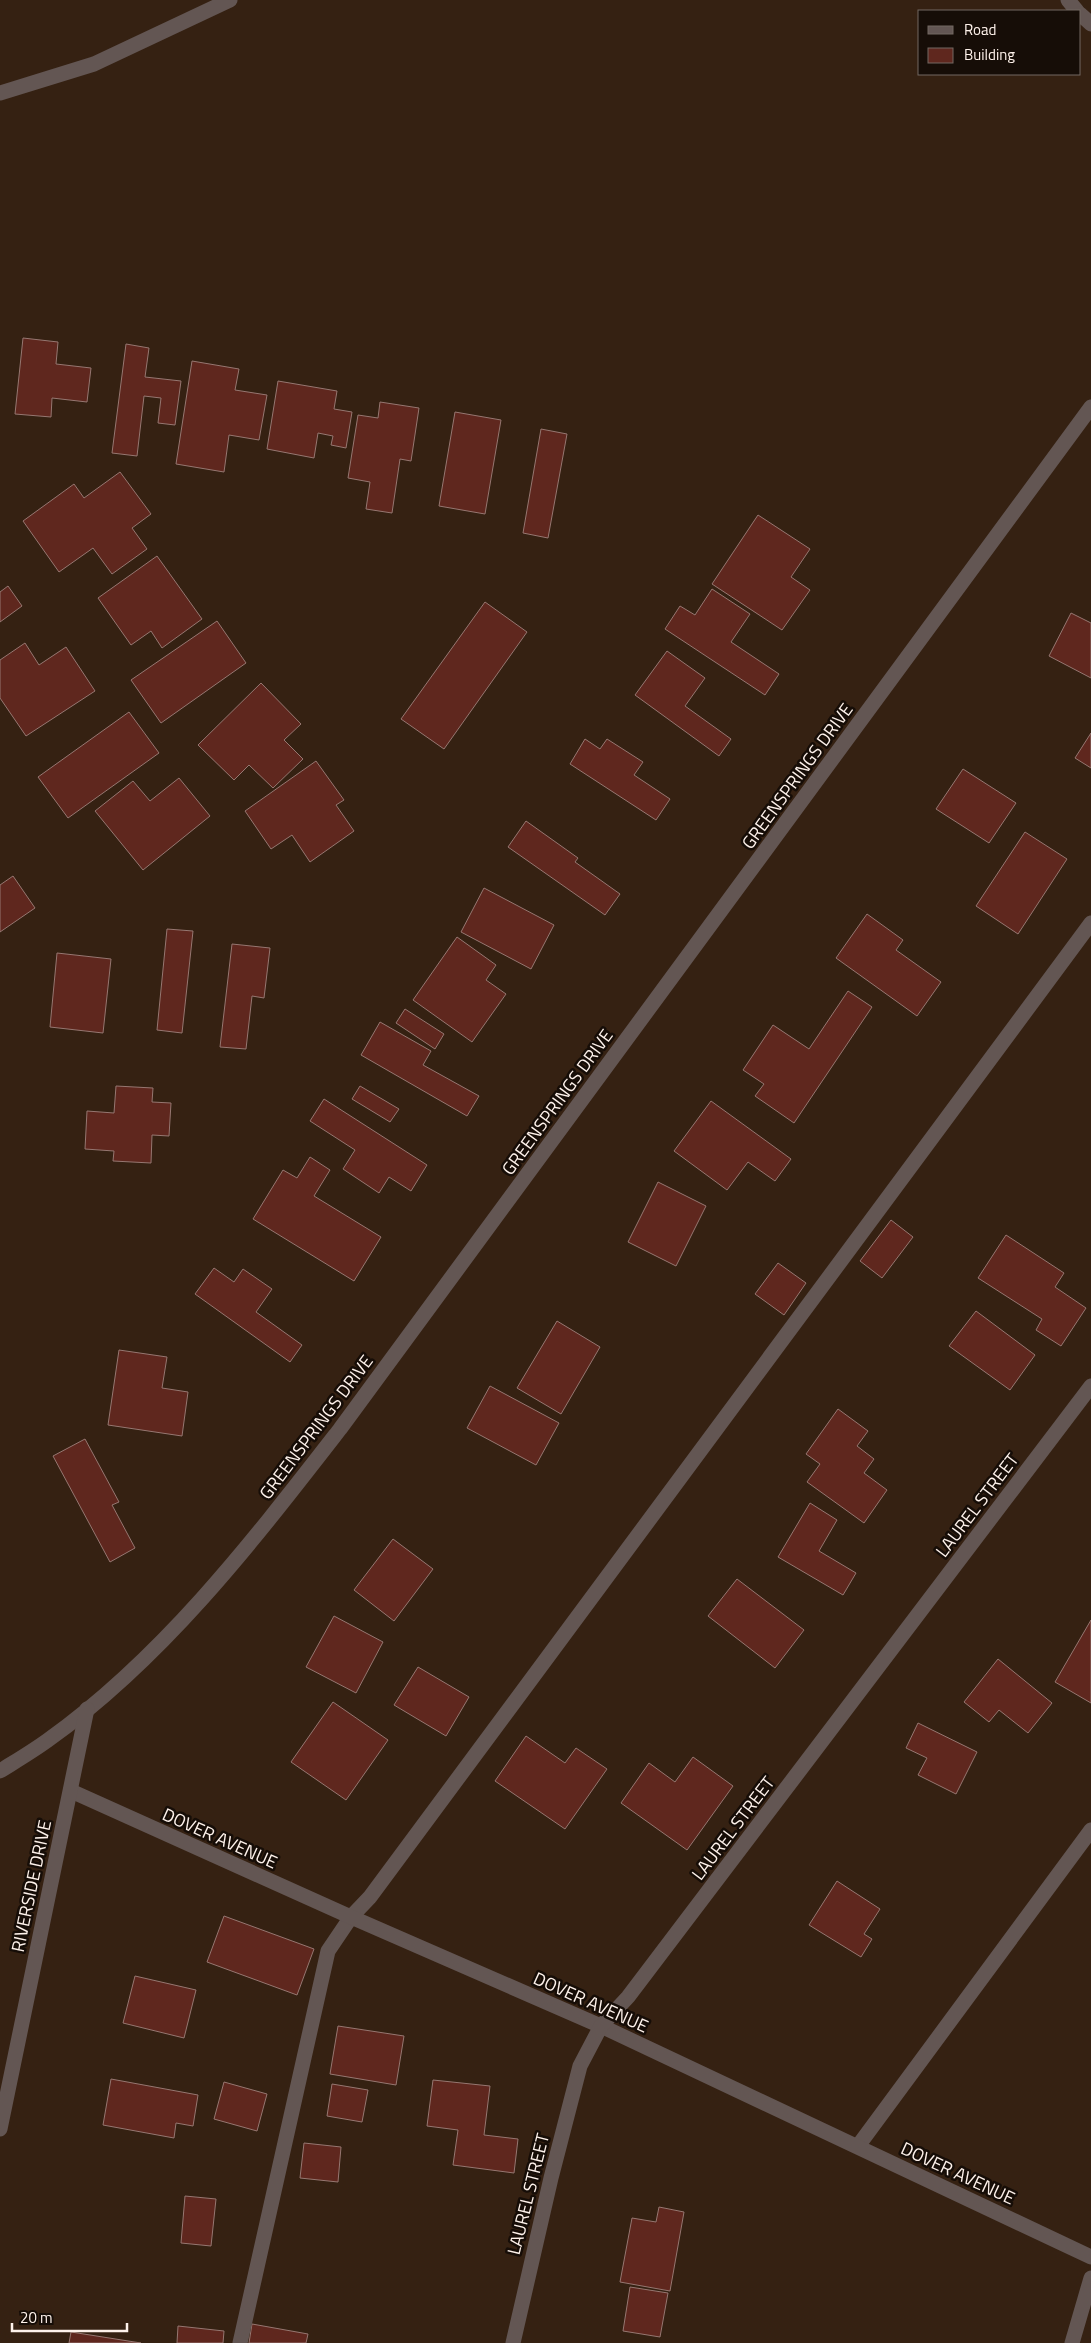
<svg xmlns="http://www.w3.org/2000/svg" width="1091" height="2343" font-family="'Titillium Web',sans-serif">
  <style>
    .building { fill: #5f271e; stroke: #967771 }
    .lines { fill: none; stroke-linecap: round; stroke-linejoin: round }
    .service { stroke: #635653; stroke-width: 15 }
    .minor { stroke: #635653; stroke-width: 15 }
    .tertiary { stroke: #635653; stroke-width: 15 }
    .labels { text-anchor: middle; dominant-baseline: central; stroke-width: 5; stroke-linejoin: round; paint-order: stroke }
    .street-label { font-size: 18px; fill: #fef2eb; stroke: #160d07 }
  </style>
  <rect width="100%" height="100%" fill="#352112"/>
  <g class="building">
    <polygon points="23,338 58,342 56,364 91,368 87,402 52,398 51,417 15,414"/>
    <polygon points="126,344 149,348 145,377 181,381 175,425 158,423 161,398 144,396 137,456 112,453"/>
    <polygon points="192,361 239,369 235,390 267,395 259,440 229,435 224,472 176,464"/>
    <polygon points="278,381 337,391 334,409 352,412 346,448 331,445 333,436 318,433 314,458 267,449"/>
    <polygon points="380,402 419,408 411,461 400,459 392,513 366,509 370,482 348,478 358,415 378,418"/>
    <polygon points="455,412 501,420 485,514 439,506"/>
    <polygon points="541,429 567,434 548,538 523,533"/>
    <polygon points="120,472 151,514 132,528 147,549 112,574 93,548 59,572 23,521 74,484 84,498"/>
    <polygon points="758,515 810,549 791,577 810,590 782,630 712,584"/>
    <polygon points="157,556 202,619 162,648 151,631 131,645 98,598"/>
    <polygon points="8,586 22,606 0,622 0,592"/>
    <polygon points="712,589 750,614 731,642 779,674 765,695 665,629 680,606 695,615"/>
    <polygon points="485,602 527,632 444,749 401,719"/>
    <polygon points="1071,613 1091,623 1091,678 1049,656"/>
    <polygon points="217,621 246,663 161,723 131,680"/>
    <polygon points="25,643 39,665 66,647 95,691 26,736 0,698 0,660"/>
    <polygon points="667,651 705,678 685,706 731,739 719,756 635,695"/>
    <polygon points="261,683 301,724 284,740 303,759 273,788 249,765 234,780 198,745"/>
    <polygon points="129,712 159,753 68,818 38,777"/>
    <polygon points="1091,733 1091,768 1075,758"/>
    <polygon points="585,739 600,749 607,739 643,762 634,775 670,799 656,820 570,764"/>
    <polygon points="316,761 344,800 336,805 354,831 310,862 292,835 271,849 245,811"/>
    <polygon points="963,769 1016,803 989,843 936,809"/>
    <polygon points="179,778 210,816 143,870 95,811 133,781 150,801"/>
    <polygon points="526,821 578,858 575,862 620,894 605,915 508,847"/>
    <polygon points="1025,832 1067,859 1018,934 976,906"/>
    <polygon points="13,876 35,908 0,932 0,885"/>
    <polygon points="484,888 554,925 531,969 461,932"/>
    <polygon points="867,914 903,940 896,950 941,982 917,1016 836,958"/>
    <polygon points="167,929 193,931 182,1033 157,1030"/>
    <polygon points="457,937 496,965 486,980 506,994 472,1042 413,1000"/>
    <polygon points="232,944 270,948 264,998 252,996 246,1049 220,1047"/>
    <polygon points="57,953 111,959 103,1033 50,1027"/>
    <polygon points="848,991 872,1007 794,1123 755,1096 764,1084 743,1070 773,1025 809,1049"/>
    <polygon points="405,1009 444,1034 435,1049 396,1023"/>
    <polygon points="380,1022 431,1051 423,1065 479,1096 467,1116 361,1055"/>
    <polygon points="116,1086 153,1088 152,1102 171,1103 169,1136 152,1135 151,1163 113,1161 114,1151 85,1149 87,1111 114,1113"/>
    <polygon points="360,1086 399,1109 390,1122 352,1099"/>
    <polygon points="324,1099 427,1165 411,1191 389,1177 379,1193 343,1169 355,1150 310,1121"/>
    <polygon points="711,1101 791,1159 775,1181 748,1162 727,1190 674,1151"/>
    <polygon points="310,1157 330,1170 314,1196 381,1237 354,1281 253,1219 283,1170 297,1178"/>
    <polygon points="658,1182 706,1206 676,1266 628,1242"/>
    <polygon points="891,1220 913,1237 882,1278 860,1261"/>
    <polygon points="1006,1235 1064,1273 1055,1287 1086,1308 1061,1346 1036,1330 1042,1319 978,1278"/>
    <polygon points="778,1263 806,1283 784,1315 755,1294"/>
    <polygon points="214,1268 234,1282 243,1269 272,1289 256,1312 302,1345 290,1362 195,1294"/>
    <polygon points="976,1311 1035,1355 1010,1390 949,1346"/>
    <polygon points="557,1321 600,1347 561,1414 517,1388"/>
    <polygon points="119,1350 167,1357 162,1388 188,1392 182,1436 108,1425"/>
    <polygon points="490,1386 559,1423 536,1465 467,1428"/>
    <polygon points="838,1409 868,1431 857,1446 874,1459 864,1473 887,1490 864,1523 807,1482 820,1464 806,1454"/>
    <polygon points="85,1439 119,1502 112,1505 135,1548 110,1562 53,1456"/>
    <polygon points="810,1503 837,1520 819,1551 856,1573 843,1595 778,1557"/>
    <polygon points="393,1539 433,1569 394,1621 354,1590"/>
    <polygon points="737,1579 804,1630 775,1668 708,1616"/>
    <polygon points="334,1616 383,1642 356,1693 306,1667"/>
    <polygon points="1091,1620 1091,1703 1055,1682"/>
    <polygon points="998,1659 1052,1703 1028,1733 999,1710 989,1722 964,1702"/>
    <polygon points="418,1667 469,1697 446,1736 394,1705"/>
    <polygon points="333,1702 388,1740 346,1800 291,1762"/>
    <polygon points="918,1723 977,1752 956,1794 918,1775 927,1758 906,1748"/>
    <polygon points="526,1736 565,1763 576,1748 607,1769 565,1829 495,1781"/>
    <polygon points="693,1757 733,1786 687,1850 621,1803 649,1763 675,1782"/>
    <polygon points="837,1881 880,1909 864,1934 872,1939 861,1957 809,1925"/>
    <polygon points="224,1916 314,1949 297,1995 207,1962"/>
    <polygon points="135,1976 196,1990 184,2038 123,2023"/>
    <polygon points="338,2026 404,2036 396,2085 330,2074"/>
    <polygon points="111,2079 198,2095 193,2126 176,2123 174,2138 103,2125"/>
    <polygon points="433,2080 490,2086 484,2135 518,2139 514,2173 453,2165 458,2130 427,2126"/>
    <polygon points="224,2082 267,2094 257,2131 214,2119"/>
    <polygon points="332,2084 368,2090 362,2122 327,2116"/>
    <polygon points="304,2143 341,2147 338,2182 300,2178"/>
    <polygon points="185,2196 216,2199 211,2246 181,2243"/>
    <polygon points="659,2207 684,2212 670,2291 620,2282 632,2218 656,2222"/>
    <polygon points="630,2287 668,2293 660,2337 623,2331"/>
    <polygon points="252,2324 308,2334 306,2343 249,2343"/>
    <polygon points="178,2326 224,2331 223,2343 177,2343"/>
    <polygon points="71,2332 141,2343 69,2343"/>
  </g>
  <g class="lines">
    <g class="service">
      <polyline points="858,2146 1091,1830"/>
      <polyline points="240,2343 328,1951 351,1917 370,1897 1091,923"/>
    </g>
    <g class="minor">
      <polyline points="1068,0 1077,11"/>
      <polyline points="1080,14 1091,24"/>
      <polyline points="0,93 94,64 230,0"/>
      <polyline points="71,1791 351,1917 601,2026 1091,2257"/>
      <polyline points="513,2343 551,2178 580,2066 601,2026 628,1997 1091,1386"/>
      <polyline points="1072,2343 1091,2278"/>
    </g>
    <g class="tertiary">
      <path d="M0,1771c16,-10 33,-20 48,-31 116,-83 205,-199 292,-311l751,-1022"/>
      <polyline points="0,2129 87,1709"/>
    </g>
  </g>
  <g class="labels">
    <g class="street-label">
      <text transform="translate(797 776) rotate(-54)">GREENSPRINGS DRIVE</text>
      <text transform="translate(557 1102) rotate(-54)">GREENSPRINGS DRIVE</text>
      <text transform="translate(316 1427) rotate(-53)">GREENSPRINGS DRIVE</text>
      <text transform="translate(977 1505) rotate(-53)">LAUREL STREET</text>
      <text transform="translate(733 1828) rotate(-53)">LAUREL STREET</text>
      <text transform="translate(220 1838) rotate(24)">DOVER AVENUE</text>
      <text transform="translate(31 1886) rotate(-78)">RIVERSIDE DRIVE</text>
      <text transform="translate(591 2002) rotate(24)">DOVER AVENUE</text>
      <text transform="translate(958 2173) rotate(25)">DOVER AVENUE</text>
      <text transform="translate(528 2194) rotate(-76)">LAUREL STREET</text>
    </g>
  </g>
  <rect x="918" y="10" width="162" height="65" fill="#160d07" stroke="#736962"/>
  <rect x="928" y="26" width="25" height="8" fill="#635653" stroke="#736962"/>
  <text x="964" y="35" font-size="15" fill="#fef2eb">Road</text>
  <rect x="928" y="48" width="25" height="15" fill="#5f271e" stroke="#736962"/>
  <text x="964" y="60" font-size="15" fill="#fef2eb">Building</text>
  <path d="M12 2323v8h115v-8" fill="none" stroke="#fef2eb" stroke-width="2.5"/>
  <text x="20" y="2323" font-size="15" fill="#fef2eb" stroke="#160d07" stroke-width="4" paint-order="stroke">20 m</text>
</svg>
